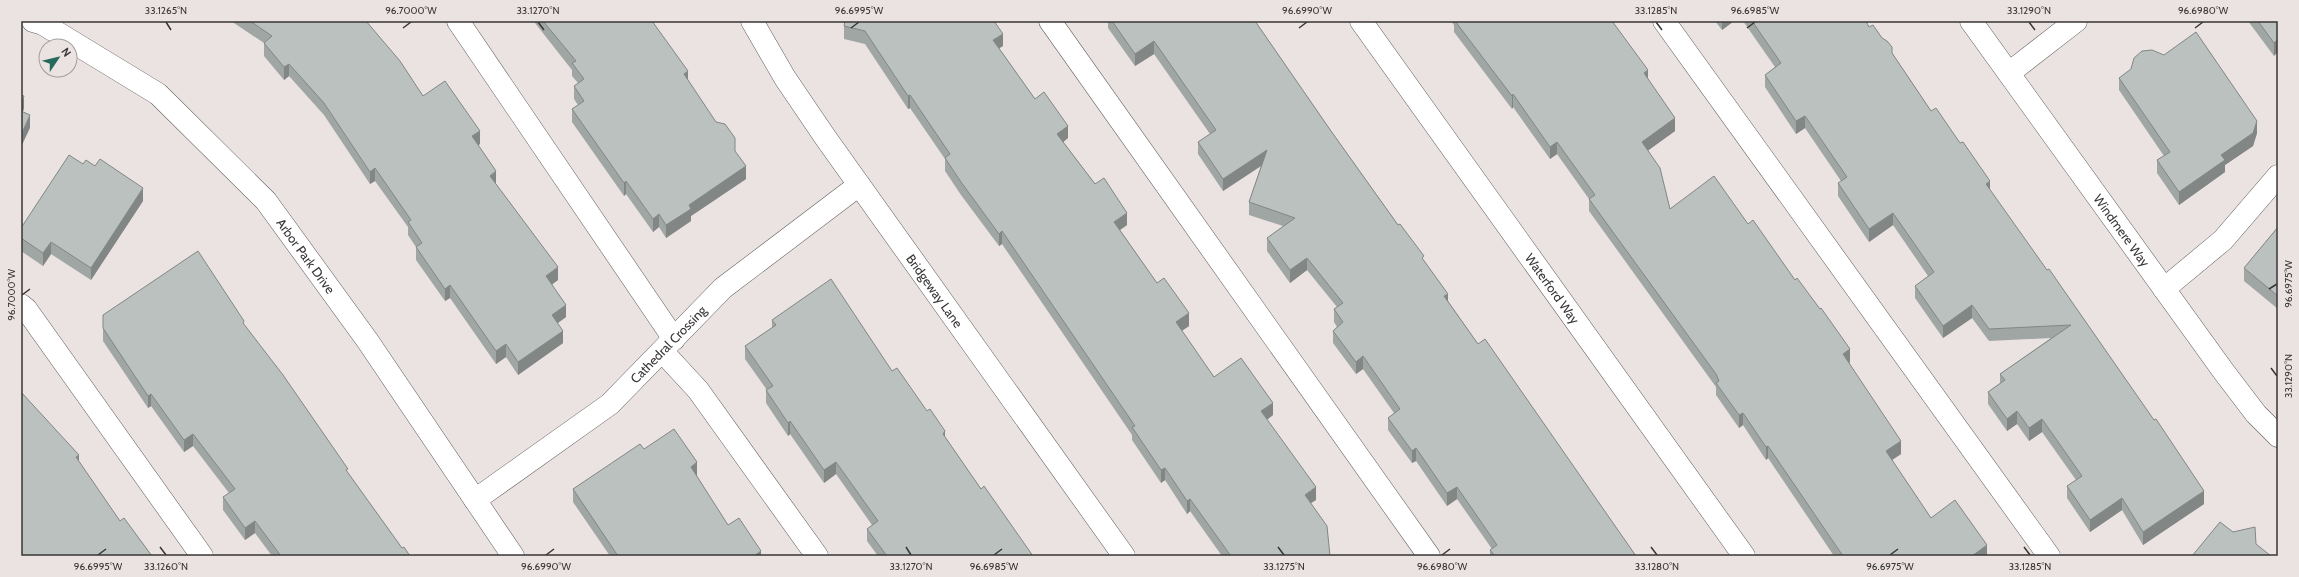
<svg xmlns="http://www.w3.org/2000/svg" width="2299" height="577" font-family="Cabin,sans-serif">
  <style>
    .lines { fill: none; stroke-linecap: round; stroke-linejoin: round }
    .minor-casing { stroke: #625d5c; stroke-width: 23 }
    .minor { stroke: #fff; stroke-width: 22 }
    .wall { fill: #a0a6a4 }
    .shaded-wall { fill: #828786 }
    .building { fill: #bac1bf; stroke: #828786 }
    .ticks { fill: none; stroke: #393636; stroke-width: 1.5 }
    .labels { text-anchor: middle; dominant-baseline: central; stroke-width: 3.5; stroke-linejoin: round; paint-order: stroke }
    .street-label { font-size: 13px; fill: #393636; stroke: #eae3e2 }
    .neatline { fill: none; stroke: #393636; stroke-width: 1.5 }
    .ticks-label { font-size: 10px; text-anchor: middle; fill: #393636 }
  </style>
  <rect width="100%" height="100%" fill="#eae3e2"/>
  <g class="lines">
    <defs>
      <g id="minor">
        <path id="s1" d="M33,21l10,3 115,70 108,107 101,139 146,216"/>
        <polyline points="458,21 674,339"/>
        <path id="s2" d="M752,21l33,57 40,59 299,419"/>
        <polyline points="1050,21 1429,556"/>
        <path id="s3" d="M1361,21l383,535"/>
        <polyline points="1664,21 2049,556"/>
        <path id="s4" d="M1971,21l253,351 32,42 22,22"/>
        <polyline points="2009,73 2076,21"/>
        <polyline points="2164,289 2223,240 2278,176"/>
        <polyline points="21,305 26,309 202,556"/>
        <polyline points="662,351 698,390 817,556"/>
        <path id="s5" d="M475,500l135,-96 113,-116 136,-103"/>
      </g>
    </defs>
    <use href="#minor" class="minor-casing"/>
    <use href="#minor" class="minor"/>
  </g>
  <g class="wall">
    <polygon points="231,21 366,21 423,96 480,144 478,145 496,184 558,280 552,284 566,317 558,323 563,343 518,375 506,357 496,364 450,298 445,301 416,260 416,247 408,235 408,227 375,181 370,184 324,115 289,76 284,80 264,56 264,43"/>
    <polygon points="535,21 652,21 688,80 735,151 746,179 691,216 691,221 666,238 659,227 653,232 626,194 624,196 572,122 572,109 578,105 574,99 574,86 578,83 572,76 572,70 535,23"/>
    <polygon points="1108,21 1255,21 1331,131 1424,261 1448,301 1478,344 1636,556 1490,556 1490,550 1492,549 1457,499 1447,506 1416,461 1412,463 1388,430 1388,418 1394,413 1363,369 1356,374 1333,343 1333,331 1337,327 1334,322 1334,309 1337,307 1307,270 1290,283 1267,251 1267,238 1283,226 1249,215 1249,202 1261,166 1223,191 1198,154 1198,142 1210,134 1154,54 1135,66 1108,28"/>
    <polygon points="1451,21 1612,21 1648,80 1675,131 1648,150 1670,209 1748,224 1850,362 1849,363 1901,454 1892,460 1931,518 1987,556 1834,556 1768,458 1766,460 1743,425 1739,428 1716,395 1716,387 1589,211 1589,199 1557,154 1550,159 1513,107 1512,109 1454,32 1454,25"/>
    <polygon points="1715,21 1734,21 1722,30"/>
    <polygon points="1743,21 1864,21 1892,53 1931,111 1990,191 2204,504 2143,545 2122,510 2090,532 2067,498 2067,486 2076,480 2042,432 2029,441 2017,424 2007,431 1988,404 1988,392 2000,383 2000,374 2051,338 1989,341 1972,318 1943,338 1915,298 1915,286 1928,276 1893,225 1869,242 1838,196 1838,183 1841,181 1805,128 1796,134 1765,87 1765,75 1775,67"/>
    <polygon points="2248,21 2278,21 2274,56"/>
    <polygon points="844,26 1003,46 999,48 1035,99 1068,138 1063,142 1127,225 1120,230 1157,283 1189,326 1181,331 1214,377 1273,415 1267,420 1316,500 1310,503 1330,556 1222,556 1190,511 1187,514 1165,480 1161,483 1132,440 1132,435 1002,244 999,246 961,195 945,171 945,159 910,108 908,109 865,44 844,39"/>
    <polygon points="2119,78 2257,133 2253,146 2225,165 2225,172 2179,205 2157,173 2157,160 2164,156 2119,90"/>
    <polygon points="143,201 91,280 51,254 43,266 21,251 21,228"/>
    <polygon points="2278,227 2278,309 2244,281 2244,268"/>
    <polygon points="772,320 892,371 945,438 981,489 1033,556 878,556 867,541 867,529 872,525 836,474 824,483 790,434 788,436 766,403 766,390 767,390 745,359 745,346 772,328"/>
    <polygon points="244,325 348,474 402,548 410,556 272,556 255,533 245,540 223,510 223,497 229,493 193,446 184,452 151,406 148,408 103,341 103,328"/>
    <polygon points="644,449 697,475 696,475 728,525 761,556 610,556 573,502 573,489"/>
  </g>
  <g class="shaded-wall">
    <polygon points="1722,21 1734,21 1722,30"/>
    <polygon points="1003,34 1003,46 993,52 993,40"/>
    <polygon points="2278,39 2278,52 2274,56 2274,43"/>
    <polygon points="1154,41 1154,54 1135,66 1135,54"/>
    <polygon points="289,64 289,76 284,80 284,67"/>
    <polygon points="1648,70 1648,83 1644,73"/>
    <polygon points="688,71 688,83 684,74"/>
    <polygon points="1513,94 1513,107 1512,109 1512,96"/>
    <polygon points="910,95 910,108 908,109 908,96"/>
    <polygon points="24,96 24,109 21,116 21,104"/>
    <polygon points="30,115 30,128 21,147 21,135"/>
    <polygon points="1805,116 1805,128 1796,134 1796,121"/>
    <polygon points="1675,118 1675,131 1642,155 1642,142"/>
    <polygon points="2257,121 2257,133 2253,146 2225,165 2225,172 2179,205 2179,192 2221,155"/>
    <polygon points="1068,126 1068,138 1057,147 1057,134"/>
    <polygon points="480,131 480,144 472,149 472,136"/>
    <polygon points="1557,142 1557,154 1550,159 1550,147"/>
    <polygon points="1267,150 1267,162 1223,191 1223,179"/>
    <polygon points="746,166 746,179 691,216 691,221 666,238 666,225 689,205"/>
    <polygon points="375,168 375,181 370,184 370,172"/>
    <polygon points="496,171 496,183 490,188 490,176"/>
    <polygon points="626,181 626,194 624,196 624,183"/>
    <polygon points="1990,181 1990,193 1986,184"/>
    <polygon points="143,188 143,201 91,280 91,268"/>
    <polygon points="1127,213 1127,225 1114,234 1114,222"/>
    <polygon points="1893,213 1893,225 1869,242 1869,229"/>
    <polygon points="659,214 659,227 653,232 653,219"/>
    <polygon points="1002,231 1002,244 999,246 999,234"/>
    <polygon points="51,242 51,254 43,266 43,253"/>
    <polygon points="1307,258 1307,270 1290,283 1290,270"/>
    <polygon points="558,267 558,280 546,289 546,276"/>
    <polygon points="450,285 450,298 445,301 445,289"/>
    <polygon points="1448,294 1448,306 1444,296"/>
    <polygon points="566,305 566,317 552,327 552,315"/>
    <polygon points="1972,305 1972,318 1943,338 1943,326"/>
    <polygon points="1189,313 1189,326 1176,335 1176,322"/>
    <polygon points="563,331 563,343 518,375 518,362"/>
    <polygon points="506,344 506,357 496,364 496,351"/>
    <polygon points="1850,349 1850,362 1843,367 1843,354"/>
    <polygon points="1363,356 1363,369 1356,374 1356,362"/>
    <polygon points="151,394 151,406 148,408 148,396"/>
    <polygon points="1273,403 1273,415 1261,424 1261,411"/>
    <polygon points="2017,411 2017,424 2007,431 2007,419"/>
    <polygon points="1743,413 1743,425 1739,428 1739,415"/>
    <polygon points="2042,419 2042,432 2029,441 2029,428"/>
    <polygon points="790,421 790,434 788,436 788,423"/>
    <polygon points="945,431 945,444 943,434"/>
    <polygon points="193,434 193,446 184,452 184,440"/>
    <polygon points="1901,441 1901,454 1886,464 1886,451"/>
    <polygon points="1768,446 1768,458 1766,460 1766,447"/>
    <polygon points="1416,448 1416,461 1412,463 1412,451"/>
    <polygon points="79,455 79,468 76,457"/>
    <polygon points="697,462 697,475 691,479 691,467"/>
    <polygon points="836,462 836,474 824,483 824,470"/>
    <polygon points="1165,468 1165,480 1161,483 1161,470"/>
    <polygon points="1316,487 1316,500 1305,507 1305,495"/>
    <polygon points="1457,487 1457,499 1447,506 1447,493"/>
    <polygon points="2204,491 2204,504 2143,545 2143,532"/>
    <polygon points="2122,498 2122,510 2090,532 2090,520"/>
    <polygon points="1190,499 1190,511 1187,514 1187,501"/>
    <polygon points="255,521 255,533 245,540 245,528"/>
    <polygon points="1987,545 1987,556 1972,556"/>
    <polygon points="761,551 761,556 754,556"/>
  </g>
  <g class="building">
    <polygon points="250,21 366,21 400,61 423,96 445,81 480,131 472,136 496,171 490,176 558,267 546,276 566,305 552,315 563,331 518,362 506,344 496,351 450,285 445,289 416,247 422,243 408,222 411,220 375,168 370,172 324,103 289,64 284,67 264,43 272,36"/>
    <polygon points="543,21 652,21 688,71 684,74 716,122 725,124 735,138 735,151 746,166 689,205 691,209 666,225 659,214 653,219 626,181 624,183 572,109 584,101 574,86 584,79 572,63 576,61"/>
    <polygon points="845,21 994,21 1003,34 993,40 1035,99 1044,92 1068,126 1057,134 1095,184 1104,178 1127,213 1114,222 1157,283 1164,278 1189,313 1176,322 1214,377 1241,358 1273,403 1261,411 1316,487 1305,495 1327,526 1330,556 1231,556 1190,499 1187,501 1165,468 1161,470 1132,427 1135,426 1002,231 999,234 961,182 945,158 950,154 910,95 908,96 865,31 844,26"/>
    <polygon points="1112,21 1255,21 1331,131 1398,225 1400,224 1424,256 1422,258 1448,294 1444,296 1478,344 1485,339 1636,556 1495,556 1490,550 1497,545 1457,487 1447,493 1416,448 1412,451 1388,418 1400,409 1363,356 1356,362 1333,331 1343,322 1334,309 1343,303 1307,258 1290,270 1267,238 1295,218 1249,202 1267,150 1223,179 1198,142 1216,130 1154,41 1135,54"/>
    <polygon points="1455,21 1612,21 1648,70 1644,73 1675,118 1642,142 1660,168 1670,209 1714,176 1748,224 1753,220 1795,280 1797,278 1820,309 1821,308 1850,349 1843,354 1901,441 1886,451 1931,518 1955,500 1987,545 1972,556 1843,556 1768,446 1766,447 1743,413 1739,415 1716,383 1719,381 1716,374 1589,199 1595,195 1557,142 1550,147 1513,94 1512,96"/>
    <polygon points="1752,21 1864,21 1865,22 1866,21 1869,27 1873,25 1882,38 1887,41 1892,47 1892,53 1931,111 1936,108 1960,143 1963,142 1990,181 1986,184 2047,270 2049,269 2154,420 2156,419 2204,491 2143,532 2122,498 2090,520 2067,486 2082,476 2042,419 2029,428 2017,411 2007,419 1988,392 2005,380 2000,374 2071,325 1989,329 1972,305 1943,326 1915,286 1934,272 1893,213 1869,229 1838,183 1847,177 1805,116 1796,121 1765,75 1781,63"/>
    <polygon points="2258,21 2278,21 2278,39 2274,43"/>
    <polygon points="2196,32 2257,121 2253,133 2221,155 2225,160 2179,192 2157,160 2170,152 2119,78 2131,69 2134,58 2142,51 2152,50 2164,55"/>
    <polygon points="21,95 24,96 21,104"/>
    <polygon points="21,111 30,115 21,135"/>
    <polygon points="69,155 83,164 86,160 95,166 100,159 143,188 91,268 51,242 43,253 21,238 21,228"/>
    <polygon points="2278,227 2278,296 2244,268"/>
    <polygon points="198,251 244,321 243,323 283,375 348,469 346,470 402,548 404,547 410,556 281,556 255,521 245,528 223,497 235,489 193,434 184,440 151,394 148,396 103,328 103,315"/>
    <polygon points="831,279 892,371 897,368 927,411 930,409 945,431 943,434 981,489 984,486 1033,556 887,556 867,529 878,521 836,462 824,470 790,421 788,423 766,390 773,386 745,346 776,325 772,320"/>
    <polygon points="21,392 79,455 76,457 120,521 124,518 152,556 21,556"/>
    <polygon points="674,429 697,462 691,467 728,525 739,518 761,551 754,556 618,556 573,489 640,444 644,449"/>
    <polygon points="2220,522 2233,532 2255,527 2256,544 2271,556 2192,556"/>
  </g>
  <path class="ticks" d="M166,22l5,8M538,22l6,8M1656,22l6,8M2029,22l6,8M403,28l8,-6M851,28l8,-6M1299,28l8,-6M1747,28l8,-6M2195,28l8,-6M2269,289l8,-5M22,295l8,-6M2271,368l6,8M160,547l6,8M906,547l5,8M1278,547l6,8M1651,547l6,8M2024,547l6,8M98,555l8,-6M546,555l8,-6M994,555l8,-6M1442,555l8,-6M1890,555l8,-6"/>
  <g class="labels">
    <g class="street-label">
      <text stroke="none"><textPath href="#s4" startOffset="258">Windmere Way</textPath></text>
      <text stroke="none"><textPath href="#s1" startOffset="365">Arbor Park Drive</textPath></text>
      <text stroke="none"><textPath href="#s3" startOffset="329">Waterford Way</textPath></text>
      <text stroke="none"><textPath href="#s2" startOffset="326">Bridgeway Lane</textPath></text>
      <text stroke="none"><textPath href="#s5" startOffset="249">Cathedral Crossing</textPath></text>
    </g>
  </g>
  <rect width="2299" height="577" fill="none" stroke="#eae3e2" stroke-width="44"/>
  <g transform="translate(58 58) rotate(55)"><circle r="19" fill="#eae3e2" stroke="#a39e9d"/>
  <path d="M0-3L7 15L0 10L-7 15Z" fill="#25695c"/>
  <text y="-6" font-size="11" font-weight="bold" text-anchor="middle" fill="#393636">N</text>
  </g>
  <rect x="22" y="22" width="2255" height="533" class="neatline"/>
  <g class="ticks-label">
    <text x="166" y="14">33.1265°N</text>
    <text x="411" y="14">96.7000°W</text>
    <text x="538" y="14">33.1270°N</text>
    <text x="859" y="14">96.6995°W</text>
    <text x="1307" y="14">96.6990°W</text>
    <text x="1656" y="14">33.1285°N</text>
    <text x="1755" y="14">96.6985°W</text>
    <text x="2029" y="14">33.1290°N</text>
    <text x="2203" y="14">96.6980°W</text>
    <text transform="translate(2288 284) rotate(-90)" y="4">96.6975°W</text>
    <text transform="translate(11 295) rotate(-90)" y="4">96.7000°W</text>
    <text transform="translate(2288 376) rotate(-90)" y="4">33.1290°N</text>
    <text x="98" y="570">96.6995°W</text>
    <text x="166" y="570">33.1260°N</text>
    <text x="546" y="570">96.6990°W</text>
    <text x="911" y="570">33.1270°N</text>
    <text x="994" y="570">96.6985°W</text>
    <text x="1284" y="570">33.1275°N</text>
    <text x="1442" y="570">96.6980°W</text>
    <text x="1657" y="570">33.1280°N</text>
    <text x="1890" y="570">96.6975°W</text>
    <text x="2030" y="570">33.1285°N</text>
  </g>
</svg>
